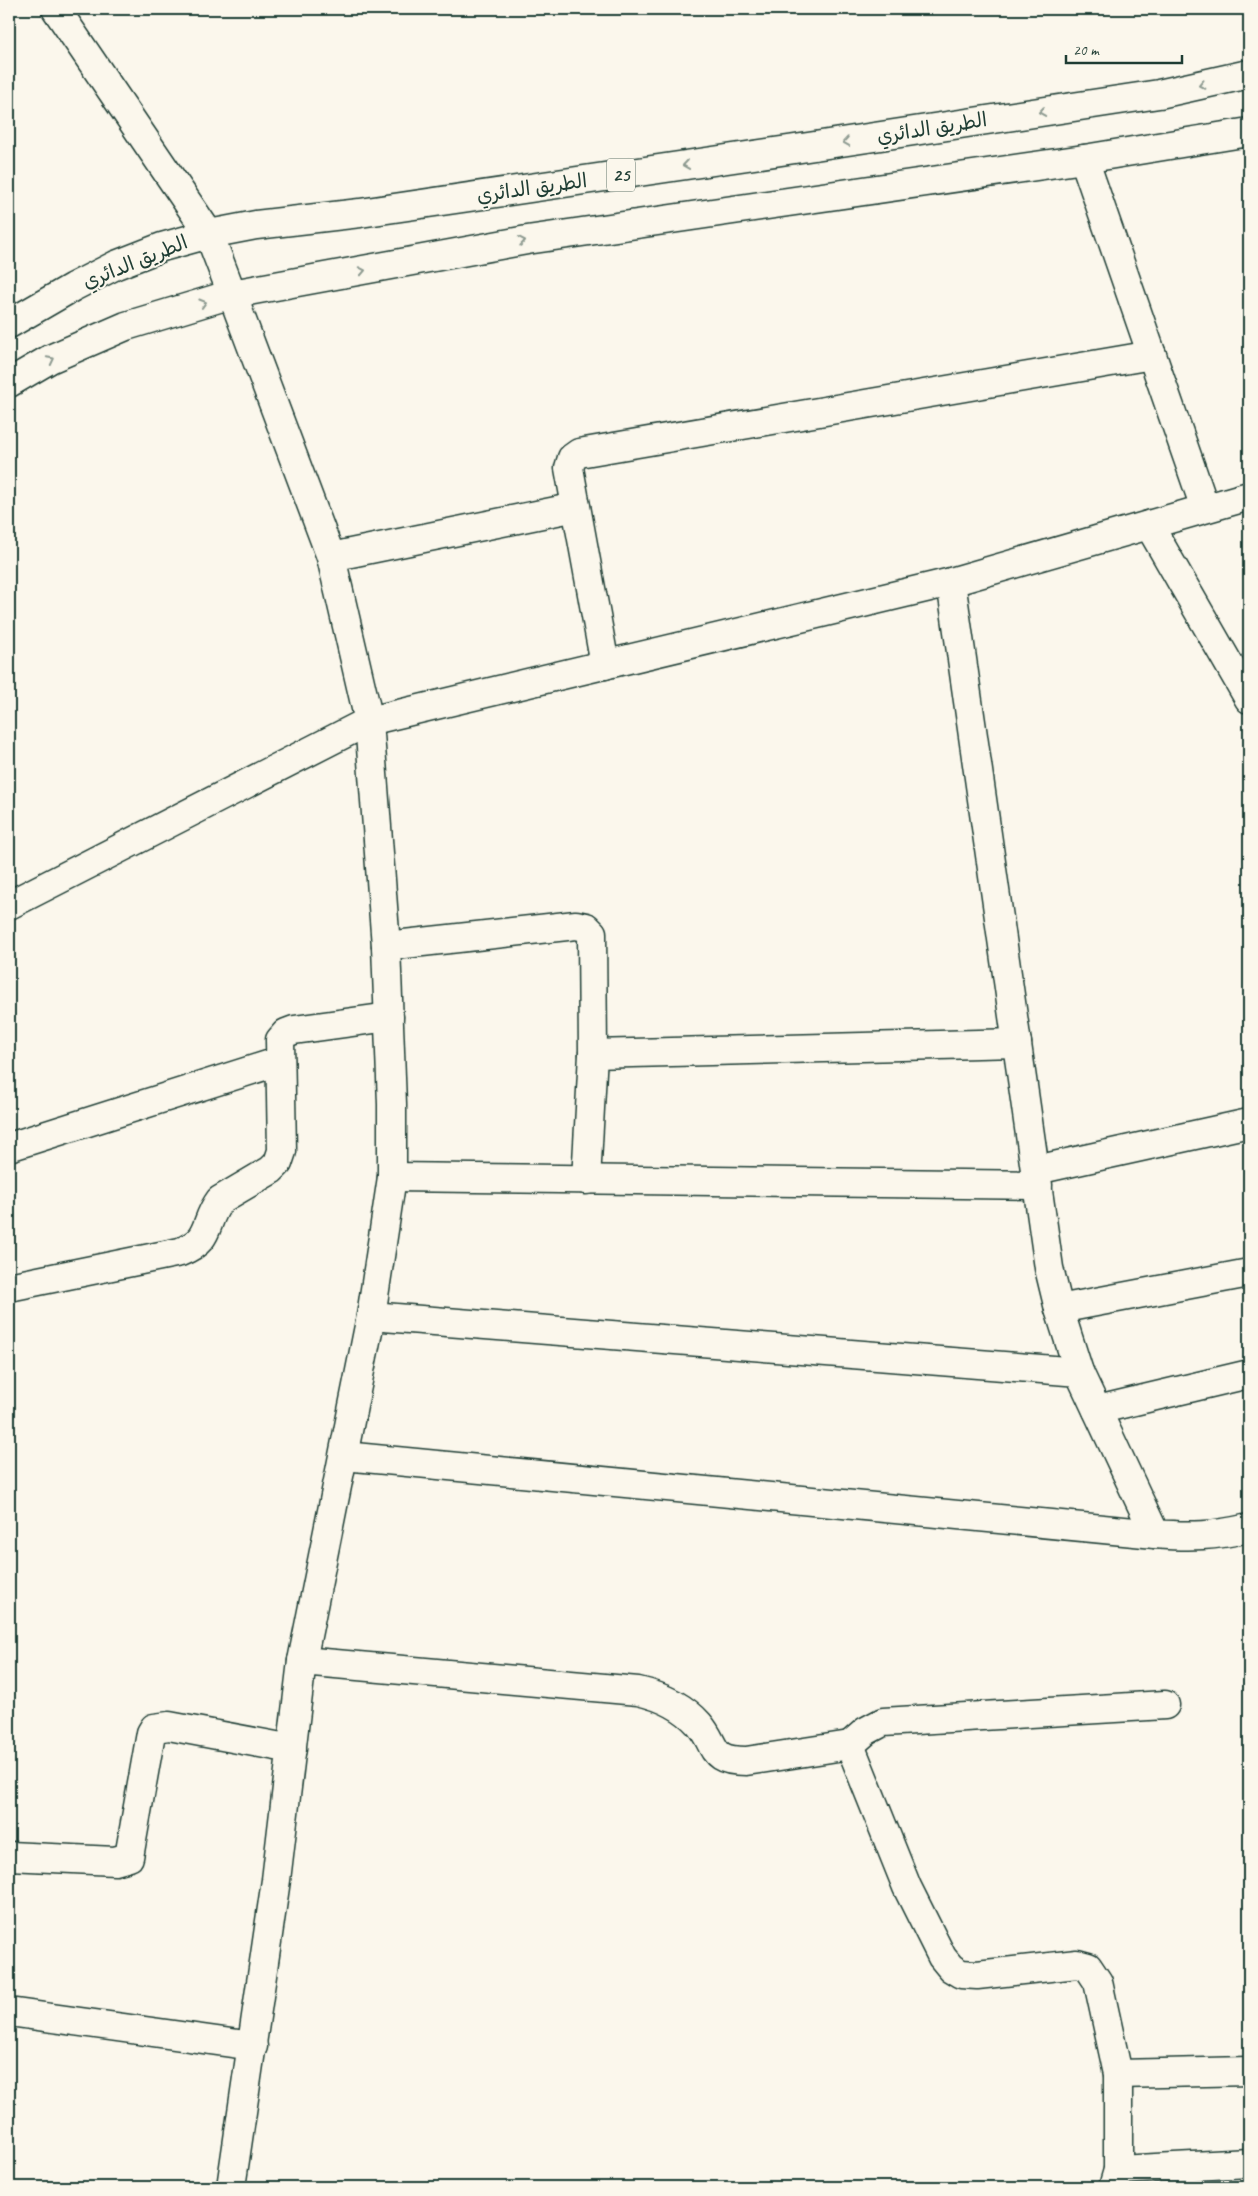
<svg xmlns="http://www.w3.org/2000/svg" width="1258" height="2196" font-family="Caveat,'Playpen Sans Arabic',sans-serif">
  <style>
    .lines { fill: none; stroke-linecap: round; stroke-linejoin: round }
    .minor-casing { stroke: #1f3d34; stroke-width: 31 }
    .major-casing { stroke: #1f3d34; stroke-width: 31 }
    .highway-casing { stroke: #1f3d34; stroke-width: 31 }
    .minor { stroke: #fbf7ec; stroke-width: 28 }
    .major { stroke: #fbf7ec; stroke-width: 28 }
    .highway { stroke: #fbf7ec; stroke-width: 28 }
    .oneway { stroke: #8d9a90 }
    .labels { text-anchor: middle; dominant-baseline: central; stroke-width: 4; stroke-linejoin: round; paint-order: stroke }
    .shield { fill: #fbf7ec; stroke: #61756b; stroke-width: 1 }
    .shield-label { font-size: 19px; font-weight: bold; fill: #1f3d34 }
    .street-label { font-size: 20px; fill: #1f3d34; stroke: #fbf7ec }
  </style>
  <rect width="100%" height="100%" fill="#fbf7ec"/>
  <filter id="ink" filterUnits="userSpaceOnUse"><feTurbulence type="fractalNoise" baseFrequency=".02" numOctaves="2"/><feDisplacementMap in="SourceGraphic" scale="10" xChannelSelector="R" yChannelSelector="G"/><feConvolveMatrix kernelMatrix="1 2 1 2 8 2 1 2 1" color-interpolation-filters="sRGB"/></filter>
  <g filter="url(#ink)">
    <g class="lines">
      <defs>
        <g id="minor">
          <polyline points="1084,159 1205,508"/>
          <polyline points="1149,525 1249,699"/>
          <polyline points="331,557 576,507"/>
          <path d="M951,582l98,686 10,41 20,63 76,162c36,3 59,2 94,-6"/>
          <polyline points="605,665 569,468 572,458 579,453 1152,355"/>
          <polyline points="9,905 369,721 951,582 1249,496"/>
          <polyline points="386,946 576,925 586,927 592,933 593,1054 586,1180"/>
          <polyline points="593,1054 1017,1043"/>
          <polyline points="9,1147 280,1061"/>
          <polyline points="1036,1170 1249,1123"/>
          <polyline points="392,1177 1038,1185"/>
          <path d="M9,1287l171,-35c33,-13 22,-28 40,-52l51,-30 7,-7 4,-12 -2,-111 6,-7 8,-3 95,-13"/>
          <polyline points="1059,1309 1249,1273"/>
          <polyline points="371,1316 1079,1372"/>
          <polyline points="1097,1410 1249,1374"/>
          <polyline points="344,1456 1155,1534"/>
          <path d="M302,1661l336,30c22,5 45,15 61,33 19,22 9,37 47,37l104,-16 57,142 35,70 9,11 10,6 16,1 100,-11 11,3 10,15 20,92v96l-5,17"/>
          <polyline points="850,1745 866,1731 883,1722 1165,1705"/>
          <polyline points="9,1856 115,1861 129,1857 151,1733 154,1728 169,1726 292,1749"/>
          <polyline points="9,2012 253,2046"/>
          <polyline points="1118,2074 1249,2071"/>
          <polyline points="1118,2170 1249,2163"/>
          <polyline points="231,2187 276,1880 302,1661 371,1316 392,1177 392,1104 386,946 369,721 331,557 232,294"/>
        </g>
        <polyline id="major" points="56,9 209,234 232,294"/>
        <g id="highway">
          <polyline points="9,324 73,287 116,265 162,247 209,234 256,225 360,213 788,150 1159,94 1249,74"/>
          <polyline points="9,383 50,359 126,326 232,294 527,240 1084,159 1249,132"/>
        </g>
      </defs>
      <use href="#minor" class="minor-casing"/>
      <use href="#major" class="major-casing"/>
      <use href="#highway" class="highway-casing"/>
      <use href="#minor" class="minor"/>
      <use href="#major" class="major"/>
      <use href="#highway" class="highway"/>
    </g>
    <defs><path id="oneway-chevron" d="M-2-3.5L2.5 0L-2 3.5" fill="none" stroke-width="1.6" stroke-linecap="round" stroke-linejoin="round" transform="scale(1.25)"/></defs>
    <g class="oneway">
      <use href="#oneway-chevron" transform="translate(1202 85) rotate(168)"/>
      <use href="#oneway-chevron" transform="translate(1042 112) rotate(171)"/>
      <use href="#oneway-chevron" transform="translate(846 142) rotate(171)"/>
      <use href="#oneway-chevron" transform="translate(686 165) rotate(172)"/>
      <use href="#oneway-chevron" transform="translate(522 241) rotate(-10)"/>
      <use href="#oneway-chevron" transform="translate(362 271) rotate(-11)"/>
      <use href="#oneway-chevron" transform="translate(203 303) rotate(-17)"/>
      <use href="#oneway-chevron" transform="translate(51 360) rotate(-27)"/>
    </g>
  </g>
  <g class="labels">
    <rect class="shield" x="607" y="158.5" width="28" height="33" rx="4"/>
    <g class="shield-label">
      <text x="621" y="175">25</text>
    </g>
    <g class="street-label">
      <text transform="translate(932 128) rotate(-9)">الطريق الدائري</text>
      <text transform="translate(532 188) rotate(-8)">الطريق الدائري</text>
      <text transform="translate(135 262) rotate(-22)">الطريق الدائري</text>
    </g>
  </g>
  <rect width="1258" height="2196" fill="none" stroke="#fbf7ec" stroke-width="30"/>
  <rect x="15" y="15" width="1228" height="2166" fill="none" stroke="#1f3d34" stroke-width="2" filter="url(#ink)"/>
  <path d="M1066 55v8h116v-8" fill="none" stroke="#1f3d34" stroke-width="2.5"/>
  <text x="1073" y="55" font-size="15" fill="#1f3d34" stroke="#fbf7ec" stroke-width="4" paint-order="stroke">20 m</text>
</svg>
